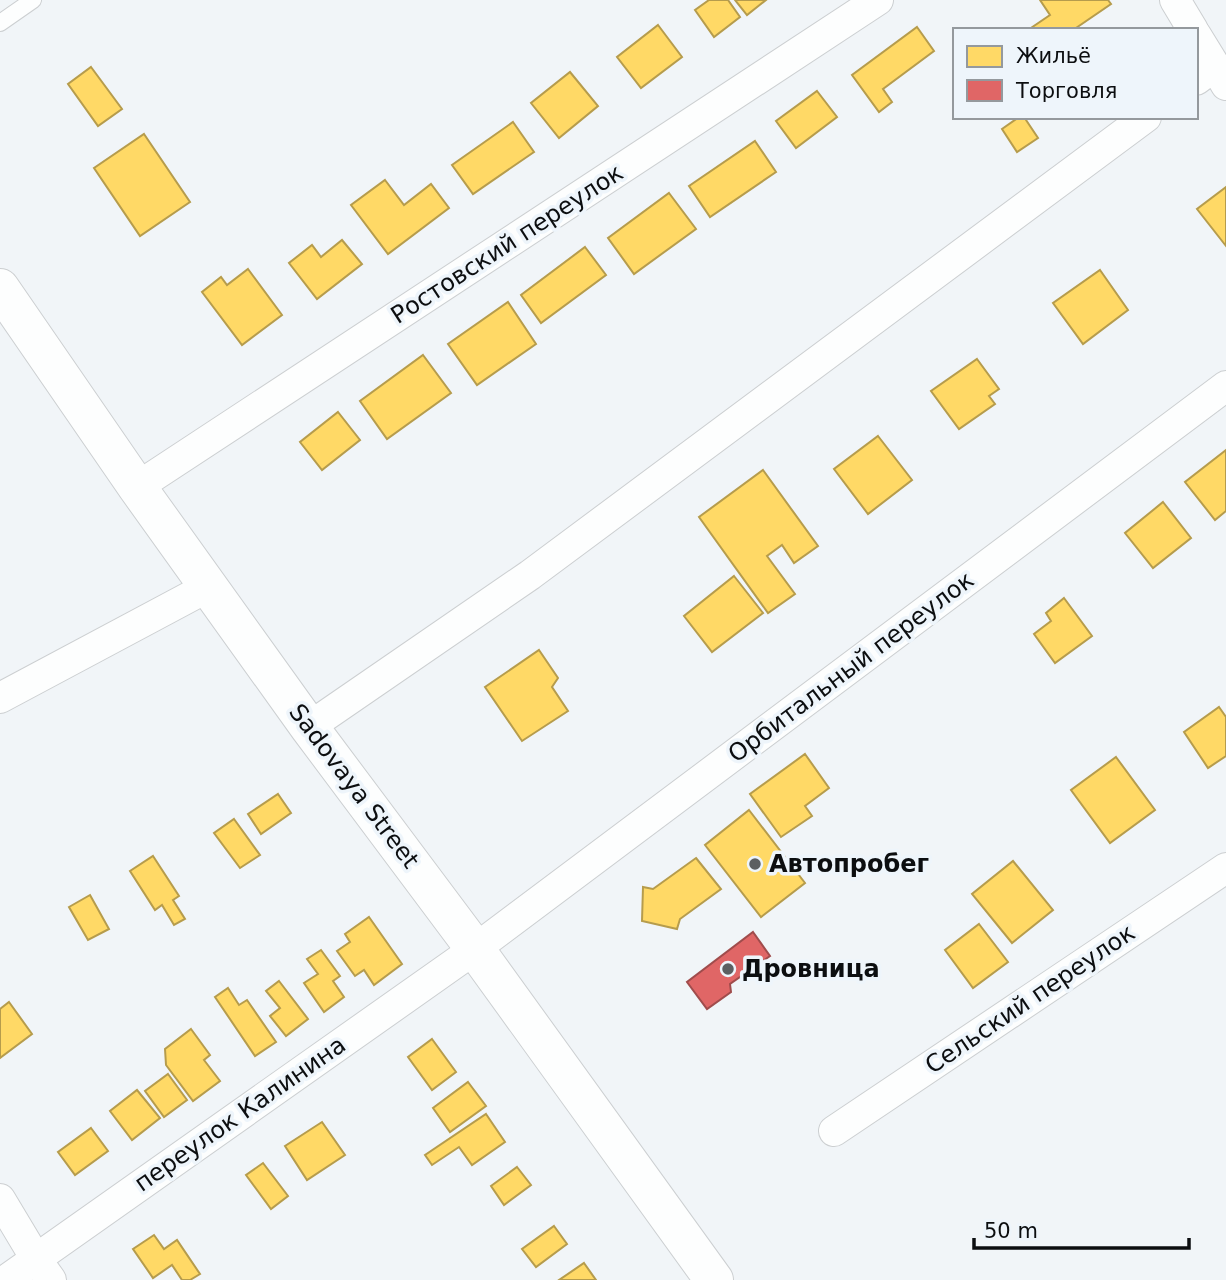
<svg xmlns="http://www.w3.org/2000/svg" width="1226" height="1280" font-family="'DejaVu Sans',sans-serif">
  <style>
    .homes { fill: #ffd966; stroke: #b69c4c; stroke-width: 2 }
    .shops { fill: #e06666; stroke: #a04c4c; stroke-width: 2 }
    .lines { fill: none; stroke-linecap: round; stroke-linejoin: round }
    .lane-casing { stroke: #cccfd1; stroke-width: 18 }
    .street-casing { stroke: #cccfd1; stroke-width: 32 }
    .secondary-casing { stroke: #cccfd1; stroke-width: 40 }
    .lane { stroke: #fdfefe; stroke-width: 16 }
    .street { stroke: #fdfefe; stroke-width: 30 }
    .secondary { stroke: #fdfefe; stroke-width: 38 }
    .poi-dot { fill: #5c5f61; stroke: #eef5fb; stroke-width: 2.5 }
    .labels { text-anchor: middle; dominant-baseline: central; stroke-width: 7; stroke-linejoin: round; paint-order: stroke }
    .street-label { font-size: 24px; fill: #0c0e10; stroke: #eef5fb }
    .poi-label { font-size: 24px; font-weight: bold; fill: #0c0e10; stroke: #eef5fb; text-anchor: start }
  </style>
  <rect width="100%" height="100%" fill="#f1f5f8"/>
  <g class="homes">
    <polygon points="709,0 728,0 740,17 714,37 695,10"/>
    <polygon points="735,0 766,0 747,15"/>
    <polygon points="1040,0 1108,0 1111,4 1073,30 1028,30 1050,15"/>
    <polygon points="658,25 682,57 641,88 617,57"/>
    <polygon points="917,27 934,51 883,89 892,102 879,112 852,75"/>
    <polygon points="91,67 122,109 98,126 68,84"/>
    <polygon points="570,72 598,106 559,138 531,103"/>
    <polygon points="817,91 837,117 796,148 776,121"/>
    <polygon points="1019,117 1024,117 1038,138 1017,152 1002,129"/>
    <polygon points="513,122 534,152 473,194 452,165"/>
    <polygon points="144,134 190,202 140,236 94,168"/>
    <polygon points="755,141 776,172 710,217 689,186"/>
    <polygon points="385,180 404,205 431,184 449,208 388,254 351,205"/>
    <polygon points="1226,187 1226,246 1197,209"/>
    <polygon points="669,193 696,229 634,274 608,238"/>
    <polygon points="342,240 362,264 317,299 289,263 312,245 321,257"/>
    <polygon points="585,247 606,275 541,323 521,295"/>
    <polygon points="248,269 282,315 242,345 202,292 221,277 227,285"/>
    <polygon points="1100,270 1128,310 1083,344 1053,303"/>
    <polygon points="508,302 536,344 477,385 448,344"/>
    <polygon points="423,355 451,393 387,439 360,401"/>
    <polygon points="977,359 999,389 989,396 995,404 959,429 931,391"/>
    <polygon points="338,412 360,440 322,470 300,442"/>
    <polygon points="878,436 912,480 868,514 834,469"/>
    <polygon points="1226,450 1226,511 1215,520 1185,482"/>
    <polygon points="763,470 818,546 794,563 782,545 767,556 795,594 768,613 699,517"/>
    <polygon points="1163,502 1191,538 1153,568 1125,533"/>
    <polygon points="734,576 763,613 712,652 684,616"/>
    <polygon points="1064,598 1092,636 1055,663 1034,634 1051,621 1046,613"/>
    <polygon points="539,650 558,678 552,687 568,711 522,741 485,687"/>
    <polygon points="1219,707 1226,717 1226,756 1208,768 1184,732"/>
    <polygon points="805,754 829,788 805,806 812,816 781,837 750,794"/>
    <polygon points="1116,757 1155,810 1110,843 1071,790"/>
    <polygon points="278,794 291,813 261,834 248,814"/>
    <polygon points="749,810 805,883 761,917 705,845"/>
    <polygon points="234,819 260,855 240,868 214,833"/>
    <polygon points="153,856 179,896 173,900 185,919 174,925 162,905 155,910 130,871"/>
    <polygon points="696,858 721,889 680,919 677,929 642,921 643,887 653,889"/>
    <polygon points="1013,861 1053,910 1012,943 972,894"/>
    <polygon points="90,895 109,929 88,940 69,907"/>
    <polygon points="369,917 402,964 374,985 364,970 355,976 337,951 350,942 345,934"/>
    <polygon points="979,924 1008,962 973,988 945,950"/>
    <polygon points="321,950 340,976 333,981 344,997 324,1012 304,983 318,974 307,959"/>
    <polygon points="279,981 308,1019 286,1036 270,1016 280,1008 266,991"/>
    <polygon points="228,988 239,1005 247,1000 276,1042 255,1056 215,997"/>
    <polygon points="9,1002 32,1034 0,1058 0,1009"/>
    <polygon points="191,1029 210,1055 204,1060 220,1081 193,1101 166,1065 165,1049"/>
    <polygon points="432,1039 456,1072 432,1090 408,1057"/>
    <polygon points="168,1074 187,1100 164,1117 145,1091"/>
    <polygon points="468,1082 486,1106 450,1132 433,1108"/>
    <polygon points="137,1090 160,1118 132,1140 110,1111"/>
    <polygon points="486,1114 505,1142 472,1165 459,1147 432,1165 425,1155"/>
    <polygon points="322,1122 345,1155 307,1180 285,1146"/>
    <polygon points="91,1128 108,1151 75,1175 58,1152"/>
    <polygon points="263,1163 288,1196 271,1209 246,1175"/>
    <polygon points="517,1167 531,1185 504,1205 491,1186"/>
    <polygon points="554,1226 567,1244 536,1267 522,1249"/>
    <polygon points="154,1235 164,1249 177,1240 200,1274 190,1280 182,1280 172,1265 153,1278 133,1249"/>
    <polygon points="584,1263 596,1280 559,1280"/>
  </g>
  <polygon class="shops" points="753,932 770,956 730,984 731,992 707,1009 687,982"/>
  <g class="lines">
    <defs>
      <polyline id="lane" points="0,23 33,0"/>
      <g id="street">
        <polyline points="1175,0 1193,30"/>
        <polyline points="1196,35 1215,66"/>
        <polyline points="1196,80 1215,66 1226,85"/>
        <polyline points="137,487 878,0"/>
        <polyline points="0,698 208,587"/>
        <polyline points="309,727 530,575 1146,117"/>
        <polyline points="834,1131 1226,868"/>
        <polyline points="0,1199 36,1259 51,1280"/>
        <polyline points="6,1280 475,949 1226,386"/>
      </g>
      <polyline id="secondary" points="0,288 137,487 309,727 475,949 714,1280"/>
    </defs>
    <use href="#lane" class="lane-casing"/>
    <use href="#street" class="street-casing"/>
    <use href="#secondary" class="secondary-casing"/>
    <use href="#lane" class="lane"/>
    <use href="#street" class="street"/>
    <use href="#secondary" class="secondary"/>
  </g>
  <g class="poi-dot">
    <circle cx="755" cy="864" r="7"/>
    <circle cx="728" cy="969" r="7"/>
  </g>
  <g class="labels">
    <g class="street-label">
      <text transform="translate(507 244) rotate(-33)">Ростовский переулок</text>
      <text transform="translate(851 667) rotate(-37)">Орбитальный переулок</text>
      <text transform="translate(354 786) rotate(53)">Sadovaya Street</text>
      <text transform="translate(1030 999) rotate(-34)">Сельский переулок</text>
      <text transform="translate(240 1114) rotate(-35)">переулок Калинина</text>
    </g>
    <g class="poi-label">
      <text x="769" y="864">Автопробег</text>
      <text x="742" y="969">Дровница</text>
    </g>
  </g>
  <rect x="953" y="28" width="245" height="91" fill="#eef5fb" stroke="#94999d" stroke-width="2"/>
  <rect x="967" y="46" width="35" height="21" fill="#ffd966" stroke="#94999d" stroke-width="2"/>
  <text x="1016" y="63" font-size="21" fill="#0c0e10">Жильё</text>
  <rect x="967" y="80" width="35" height="21" fill="#e06666" stroke="#94999d" stroke-width="2"/>
  <text x="1016" y="98" font-size="21" fill="#0c0e10">Торговля</text>
  <path d="M974 1238v10h215v-10" fill="none" stroke="#0c0e10" stroke-width="3.5"/>
  <text x="984" y="1238" font-size="21" fill="#0c0e10" stroke="#eef5fb" stroke-width="5" paint-order="stroke">50 m</text>
</svg>
